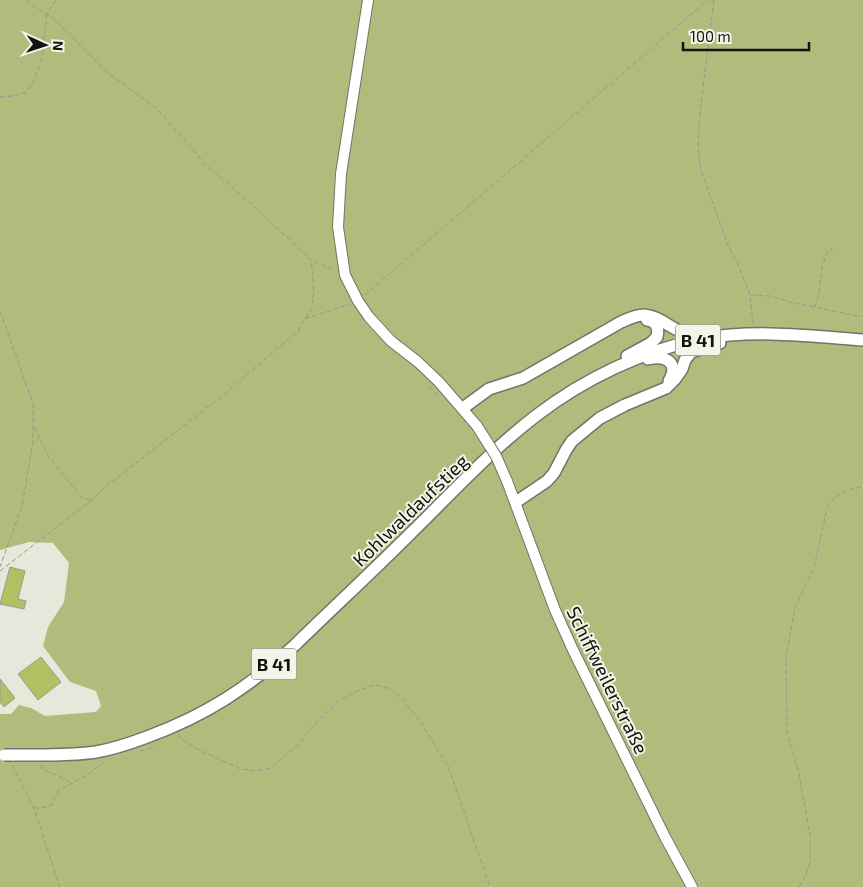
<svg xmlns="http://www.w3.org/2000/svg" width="863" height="887" font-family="'Exo 2',sans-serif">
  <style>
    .green { fill: #afbc7c }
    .building { fill: #b0c164; stroke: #999c8f }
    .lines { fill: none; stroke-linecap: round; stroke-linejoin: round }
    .secondary-casing { stroke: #717468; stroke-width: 12 }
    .primary-casing { stroke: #717468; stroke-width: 14 }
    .path { stroke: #96988d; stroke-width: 1; stroke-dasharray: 5 2.5; stroke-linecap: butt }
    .secondary { stroke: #fff; stroke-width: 10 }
    .primary { stroke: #fff; stroke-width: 11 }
    .secondary-bridge-casing { stroke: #717468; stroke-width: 12; stroke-linecap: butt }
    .primary-bridge-casing { stroke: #717468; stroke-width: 14; stroke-linecap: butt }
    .secondary-bridge { stroke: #fff; stroke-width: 10 }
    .primary-bridge { stroke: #fff; stroke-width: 11 }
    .labels { text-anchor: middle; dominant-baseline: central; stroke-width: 4; stroke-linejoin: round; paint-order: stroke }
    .shield { fill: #f2f5e7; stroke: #55574f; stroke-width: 1 }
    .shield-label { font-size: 18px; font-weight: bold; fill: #12130e }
    .street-label { font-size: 19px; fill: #12130e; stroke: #f2f5e7 }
  </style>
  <rect width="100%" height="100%" fill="#e5e8da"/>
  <polygon class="green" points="0,0 863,0 863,887 0,887 0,714 11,714 19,705 31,708 45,716 96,712 101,706 96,691 70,682 43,646 48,627 64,602 69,563 53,543 29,542 0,550"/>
  <g class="building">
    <polygon points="10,567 25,571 18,599 26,601 24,609 0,604"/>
    <polygon points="41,657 61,682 38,700 18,674"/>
    <polygon points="0,679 15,698 4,707 0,702"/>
  </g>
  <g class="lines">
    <defs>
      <g id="secondary">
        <polyline points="368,0 341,174 338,227 345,275 358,301 369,317 391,341 418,362 439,382 477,426"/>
        <polyline points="507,481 555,610 573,650 665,837 692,887"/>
      </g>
      <g id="primary">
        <path d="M627,356l24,-13 6,-6c2,-8 0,-16 -10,-17"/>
        <path d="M648,359c17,-4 32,3 21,22"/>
        <path d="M463,408l26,-19 34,-11 98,-56c7,-3 15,-7 23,-7 16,1 26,14 41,18 6,2 13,0 20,-1"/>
        <polyline points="516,502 547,481 554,473 566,450 572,441 600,418 625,405 666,388 675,379 682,369 685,360 691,352 720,343"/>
        <path d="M12,755c28,0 57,1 84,-3 18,-3 35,-9 51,-15 60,-22 102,-50 148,-92 38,-37 77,-73 115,-111 41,-40 81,-84 127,-119 47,-36 105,-64 164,-76 53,-10 109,-3 162,1"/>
      </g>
    </defs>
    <use href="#secondary" class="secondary-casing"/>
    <use href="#primary" class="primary-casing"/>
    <g class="path">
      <polyline points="27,0 33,6 53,18 107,72 158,110 206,165 245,198 311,260 334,270"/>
      <polyline points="714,0 700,112 698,146 701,170 727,243 739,267 750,295 753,323"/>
      <polyline points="0,97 13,96 27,92 33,83 42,58 47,14 56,0"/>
      <polyline points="365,295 708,0"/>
      <polyline points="751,295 770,296 790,302 863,317"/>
      <polyline points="815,307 819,293 822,268 827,252 833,248"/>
      <polyline points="0,311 33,404 33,442 22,506 0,567"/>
      <polyline points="305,319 350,304"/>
      <polyline points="429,386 438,396"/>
      <polyline points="34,427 49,457 83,499 93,499"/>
      <polyline points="0,571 93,499 104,488 223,395 298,331 312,307 314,289 311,260"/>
      <polyline points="178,734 180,738 195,748 241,769 256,771 271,768 298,745 313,726 339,700 359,690 375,685 390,689 398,695 415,714 448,766 490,887"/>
      <polyline points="140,751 149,749 155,745"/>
      <polyline points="12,765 34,808 60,887"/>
      <polyline points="41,765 43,770 57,775 71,783"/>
      <polyline points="34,808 46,807 51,805 58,791 85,776 106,761"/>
      <path d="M799,887l5,-8 6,-17v-26l-11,-62 -12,-42 -1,-76 9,-48 19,-40 13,-60c7,-14 21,-18 36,-22"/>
    </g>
    <use href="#secondary" class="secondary"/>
    <use href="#primary" class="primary"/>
    <defs>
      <polyline id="secondary-bridge" points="477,426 496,456 507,481"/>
      <polyline id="primary-bridge" points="4,755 12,755"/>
    </defs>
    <use href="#secondary-bridge" class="secondary-bridge-casing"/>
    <use href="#primary-bridge" class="primary-bridge-casing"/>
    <use href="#secondary-bridge" class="secondary-bridge"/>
    <use href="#primary-bridge" class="primary-bridge"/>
  </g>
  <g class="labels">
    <g class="shield">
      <rect x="675.5" y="324.5" width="45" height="31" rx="4"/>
      <rect x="251.5" y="648.5" width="45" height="31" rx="4"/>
    </g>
    <g class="shield-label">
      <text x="698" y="340">B 41</text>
      <text x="274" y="664">B 41</text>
    </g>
    <g class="street-label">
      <text transform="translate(410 510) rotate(-44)">Kohlwaldaufstieg</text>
      <text transform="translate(608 680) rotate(64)">Schiffweilerstraße</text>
    </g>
  </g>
  <g transform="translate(45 45) rotate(93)" stroke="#f2f5e7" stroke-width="4" paint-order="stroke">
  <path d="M0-4L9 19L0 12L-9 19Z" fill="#12130e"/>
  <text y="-8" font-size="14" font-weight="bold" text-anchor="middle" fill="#12130e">N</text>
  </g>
  <path d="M683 42v8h126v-8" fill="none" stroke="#12130e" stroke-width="2.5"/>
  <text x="690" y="42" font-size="15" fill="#12130e" stroke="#f2f5e7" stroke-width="4" paint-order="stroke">100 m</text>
</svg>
